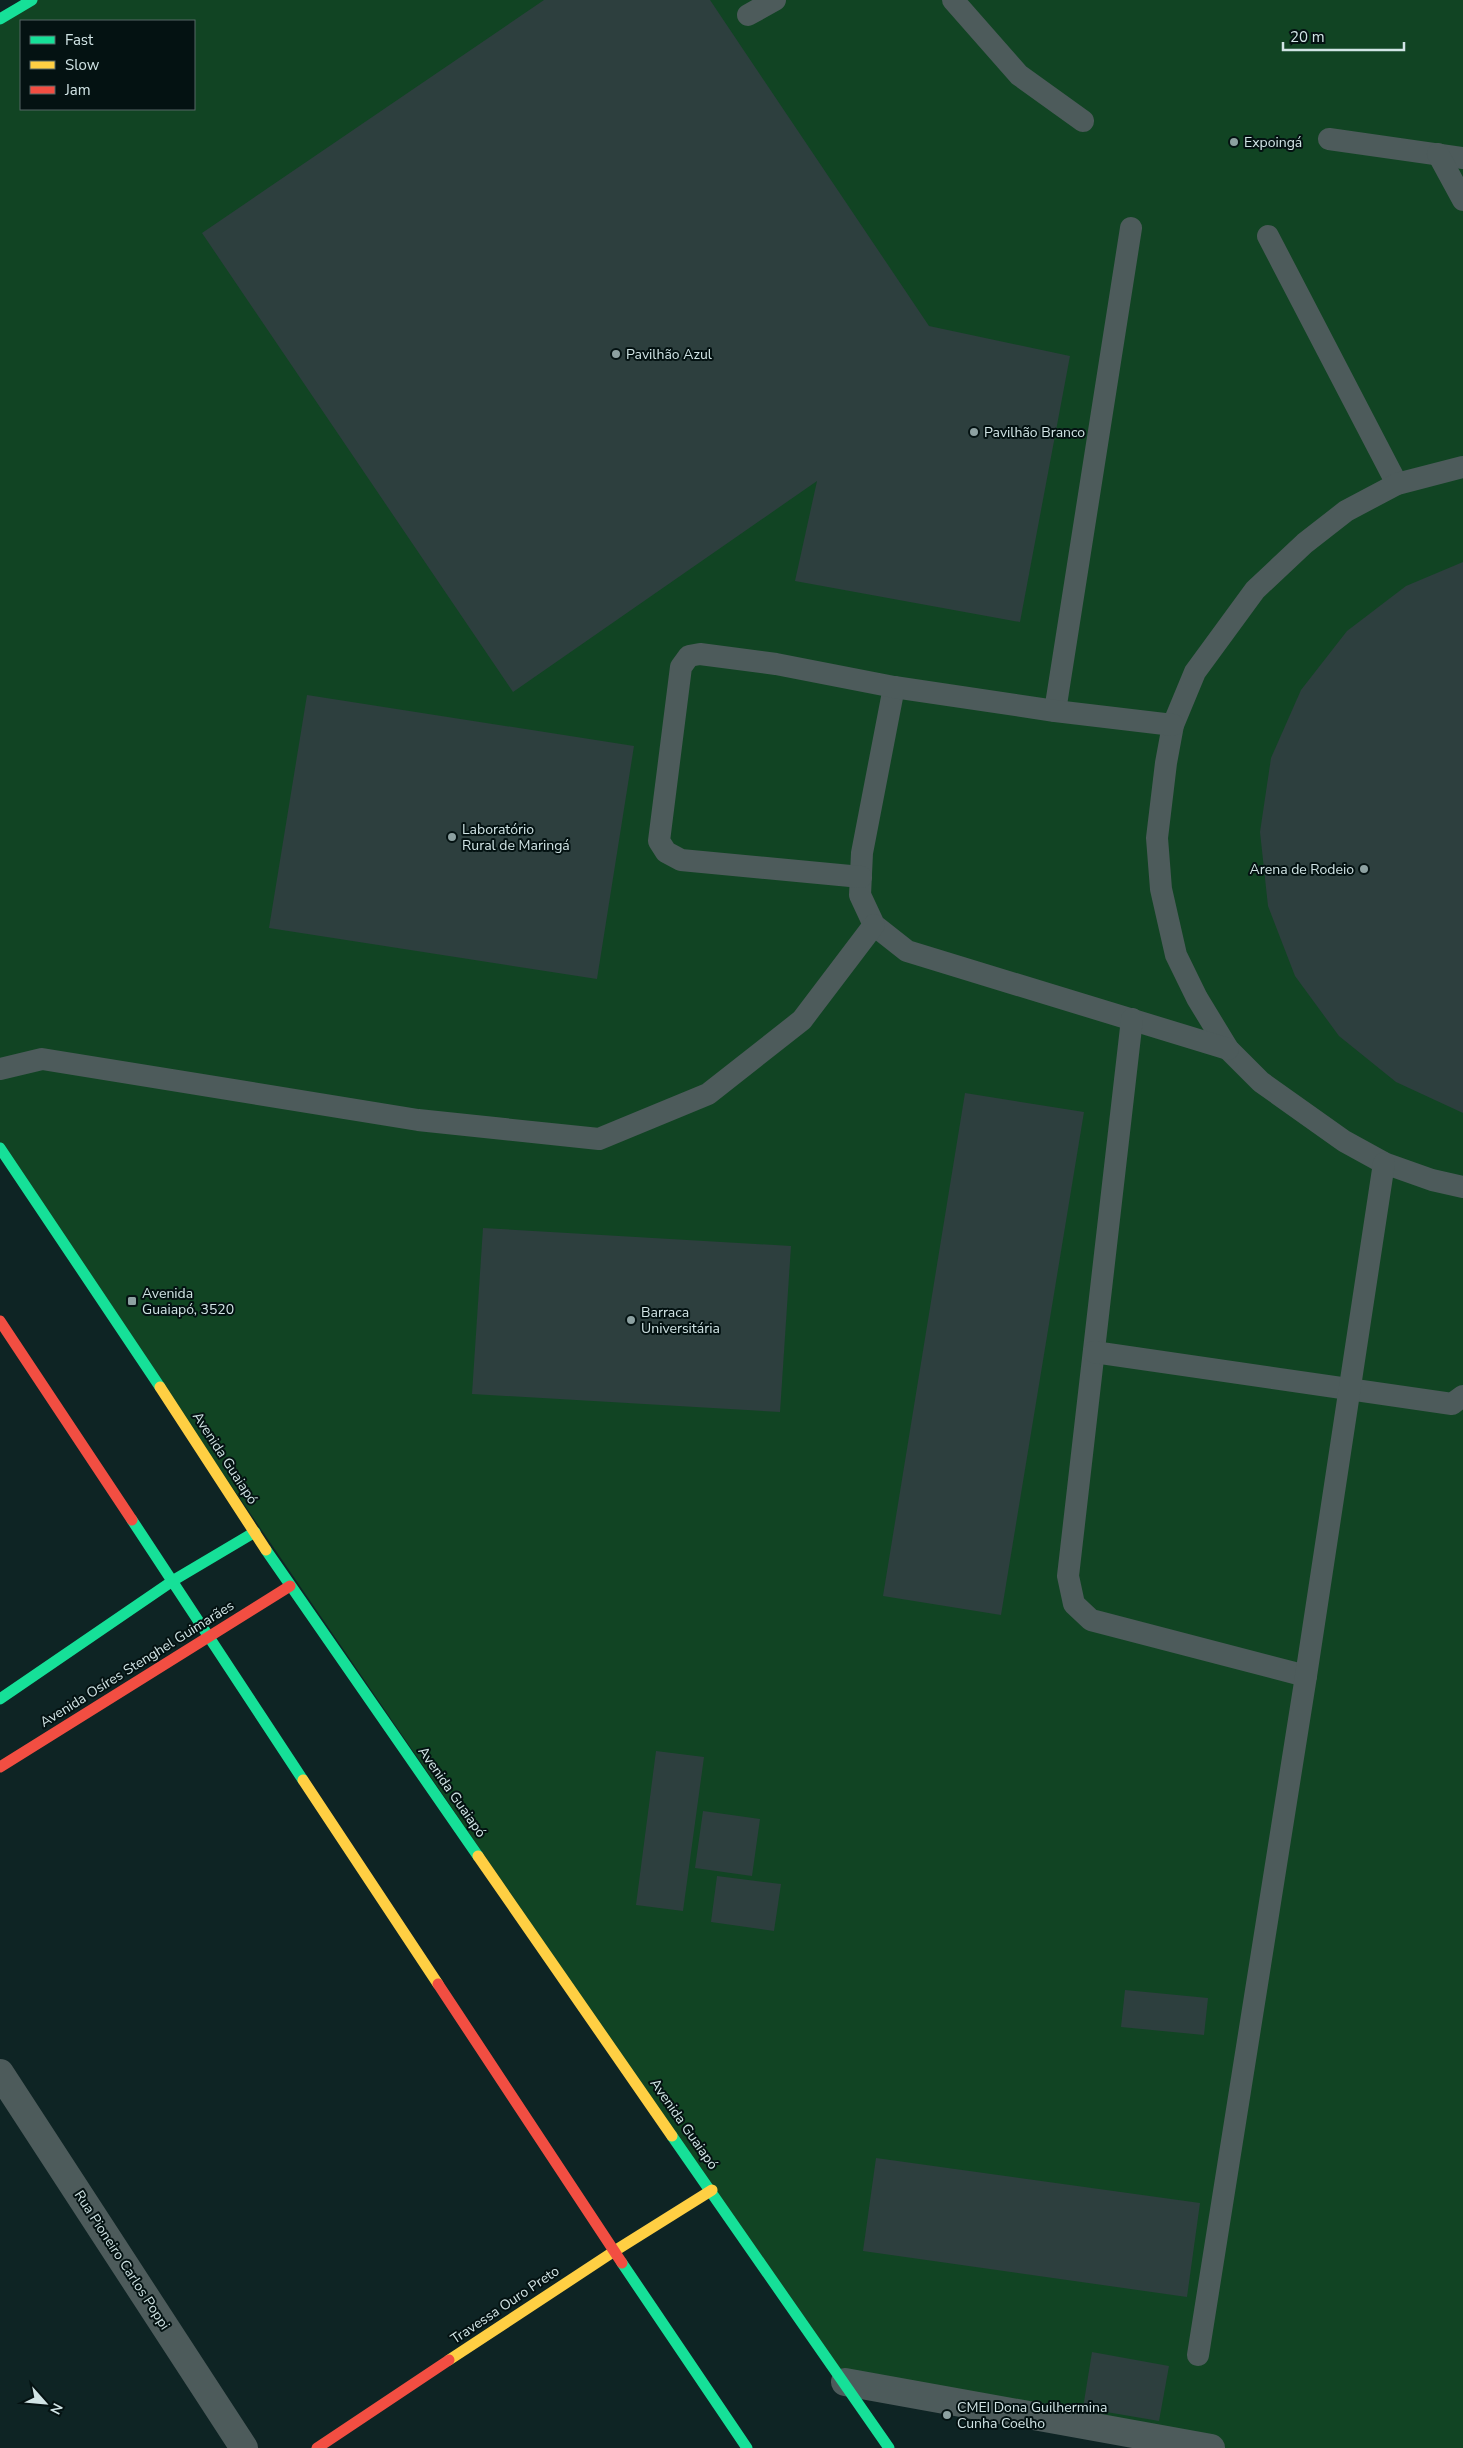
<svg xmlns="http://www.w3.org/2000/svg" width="1463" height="2448" font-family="'Nunito Sans',sans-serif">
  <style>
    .green { fill: #114423; fill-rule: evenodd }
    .building { fill: #2d3f3e }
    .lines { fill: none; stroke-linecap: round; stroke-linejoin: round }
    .lane { stroke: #4d5b5b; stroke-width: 22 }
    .street { stroke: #4d5b5b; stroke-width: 28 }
    .fast { stroke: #16e098; stroke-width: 11 }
    .slow { stroke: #ffcf43; stroke-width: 11 }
    .jam { stroke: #f24e42; stroke-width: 11 }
    .poi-dot { fill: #8da1a1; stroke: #041212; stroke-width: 2 }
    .labels { text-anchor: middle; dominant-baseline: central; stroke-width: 4; stroke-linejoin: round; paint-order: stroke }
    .poi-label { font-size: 14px; fill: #d1e4e5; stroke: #041212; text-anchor: start }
    .street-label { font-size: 14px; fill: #d1e4e5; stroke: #041212 }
  </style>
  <rect width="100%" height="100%" fill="#0e2424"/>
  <path class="green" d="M32,0h1431v2448h-252l-366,-66 -845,-1234v-1130zM21,21h173v88h-173z"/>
  <g class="building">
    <polygon points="544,0 710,0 929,326 1070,356 1020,622 795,581 817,481 513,692 202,233"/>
    <polygon points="1463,562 1463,1113 1396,1082 1339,1036 1295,976 1268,906 1260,832 1271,758 1301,690 1347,631 1406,586"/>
    <polygon points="307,695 634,746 597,979 269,928"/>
    <polygon points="965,1093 1084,1112 1001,1615 883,1596"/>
    <polygon points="483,1228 791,1246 780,1412 472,1394"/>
    <polygon points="656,1751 704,1757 683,1911 636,1905"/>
    <polygon points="703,1811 760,1819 752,1876 695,1868"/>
    <polygon points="717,1876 781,1884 774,1931 711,1922"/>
    <polygon points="1125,1990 1208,1998 1204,2035 1121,2027"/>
    <polygon points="876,2158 1200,2203 1187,2297 863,2251"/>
    <polygon points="1092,2352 1169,2366 1159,2421 1083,2408"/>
  </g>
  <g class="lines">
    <g class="lane">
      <polyline points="953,0 1019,75 1083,121"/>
      <polyline points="748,15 775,0"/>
      <polyline points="1329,139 1463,158"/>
      <polyline points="1438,154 1463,200"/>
      <polyline points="1268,236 1397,484"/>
      <polyline points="1463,467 1397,484 1346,511 1305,543 1255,590 1195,672 1173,725 1166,763 1157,838 1161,889 1176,955 1197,998 1228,1049 1261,1082 1344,1141 1384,1163 1432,1180 1463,1187"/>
      <polyline points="894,687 862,853 860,895 874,925 907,951 1228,1049"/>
      <polyline points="1055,711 1131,228"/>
      <polyline points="861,877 681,860 666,852 659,841 681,667 689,656 700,654 776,664 894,687 1055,711 1173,725"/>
      <polyline points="1132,1019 1068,1576 1074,1604 1091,1620 1306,1676"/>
      <polyline points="0,1069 42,1059 418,1120 599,1139 708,1094 802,1020 874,925"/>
      <polyline points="1094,1352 1452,1404 1463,1396"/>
      <polyline points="1198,2355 1306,1676 1384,1163"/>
    </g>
    <g class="street">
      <polyline points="0,2073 244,2448"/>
      <polyline points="845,2382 1211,2448"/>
    </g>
    <g class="fast">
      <polyline points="0,19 32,0"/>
      <polyline points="0,1148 160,1387"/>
      <polyline points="132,1520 303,1780"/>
      <polyline points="266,1550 478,1856"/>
      <polyline points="0,1699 174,1580 255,1532"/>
      <polyline points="672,2136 889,2448"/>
      <polyline points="622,2263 747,2448"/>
    </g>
    <g class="slow">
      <polyline points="160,1387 266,1550"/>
      <polyline points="303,1780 438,1984"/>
      <polyline points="478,1856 672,2136"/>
      <polyline points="449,2360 613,2252 712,2190"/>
    </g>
    <g class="jam">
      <polyline points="0,1321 132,1520"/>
      <polyline points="0,1767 290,1586"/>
      <polyline points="438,1984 622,2263"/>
      <polyline points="317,2448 449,2360"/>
    </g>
  </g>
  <g class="poi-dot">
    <circle cx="1234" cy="142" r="5"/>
    <circle cx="616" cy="354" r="5"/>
    <circle cx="974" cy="432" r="5"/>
    <circle cx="452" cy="837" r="5"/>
    <circle cx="1364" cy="869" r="5"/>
    <rect x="127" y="1296" width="10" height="10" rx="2.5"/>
    <circle cx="631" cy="1320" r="5"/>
    <circle cx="947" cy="2415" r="5"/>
  </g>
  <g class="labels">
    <g class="poi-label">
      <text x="1244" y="142">Expoingá</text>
      <text x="626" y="354">Pavilhão Azul</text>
      <text x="984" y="432">Pavilhão Branco</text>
      <text x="462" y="829">Laboratório<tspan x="462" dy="16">Rural de Maringá</tspan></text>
      <text x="1354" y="869" text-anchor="end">Arena de Rodeio</text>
      <text x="142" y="1293">Avenida<tspan x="142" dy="16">Guaiapó, 3520</tspan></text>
      <text x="641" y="1312">Barraca<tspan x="641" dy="16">Universitária</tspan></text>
      <text x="957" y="2407">CMEI Dona Guilhermina<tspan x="957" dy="16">Cunha Coelho</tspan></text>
    </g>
    <g class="street-label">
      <text transform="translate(225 1458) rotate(57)">Avenida Guaiapó</text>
      <text transform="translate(137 1664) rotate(-32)">Avenida Osíres Stenghel Guimarães</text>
      <text transform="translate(452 1792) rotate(55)">Avenida Guaiapó</text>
      <text transform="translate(684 2124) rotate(55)">Avenida Guaiapó</text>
      <text transform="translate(122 2260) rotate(57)">Rua Pioneiro Carlos Poppi</text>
      <text transform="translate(505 2305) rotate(-34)">Travessa Ouro Preto</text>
    </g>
  </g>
  <rect x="20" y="20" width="175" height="90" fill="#041212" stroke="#566666"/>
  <rect x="30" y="36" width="25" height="8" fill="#16e098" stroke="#566666"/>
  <text x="65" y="45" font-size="15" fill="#d1e4e5">Fast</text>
  <rect x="30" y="61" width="25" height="8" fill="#ffcf43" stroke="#566666"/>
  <text x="65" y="70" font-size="15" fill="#d1e4e5">Slow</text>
  <rect x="30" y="86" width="25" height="8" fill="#f24e42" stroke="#566666"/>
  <text x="65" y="95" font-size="15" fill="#d1e4e5">Jam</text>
  <g transform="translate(45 2403) rotate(117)" stroke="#041212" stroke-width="4" paint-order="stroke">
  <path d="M0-4L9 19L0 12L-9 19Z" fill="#d1e4e5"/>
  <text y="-8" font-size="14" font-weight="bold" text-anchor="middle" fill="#d1e4e5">N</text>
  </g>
  <path d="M1283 42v8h121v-8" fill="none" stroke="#d1e4e5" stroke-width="2.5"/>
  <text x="1290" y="42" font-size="15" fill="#d1e4e5" stroke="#041212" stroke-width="4" paint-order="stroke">20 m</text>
</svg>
